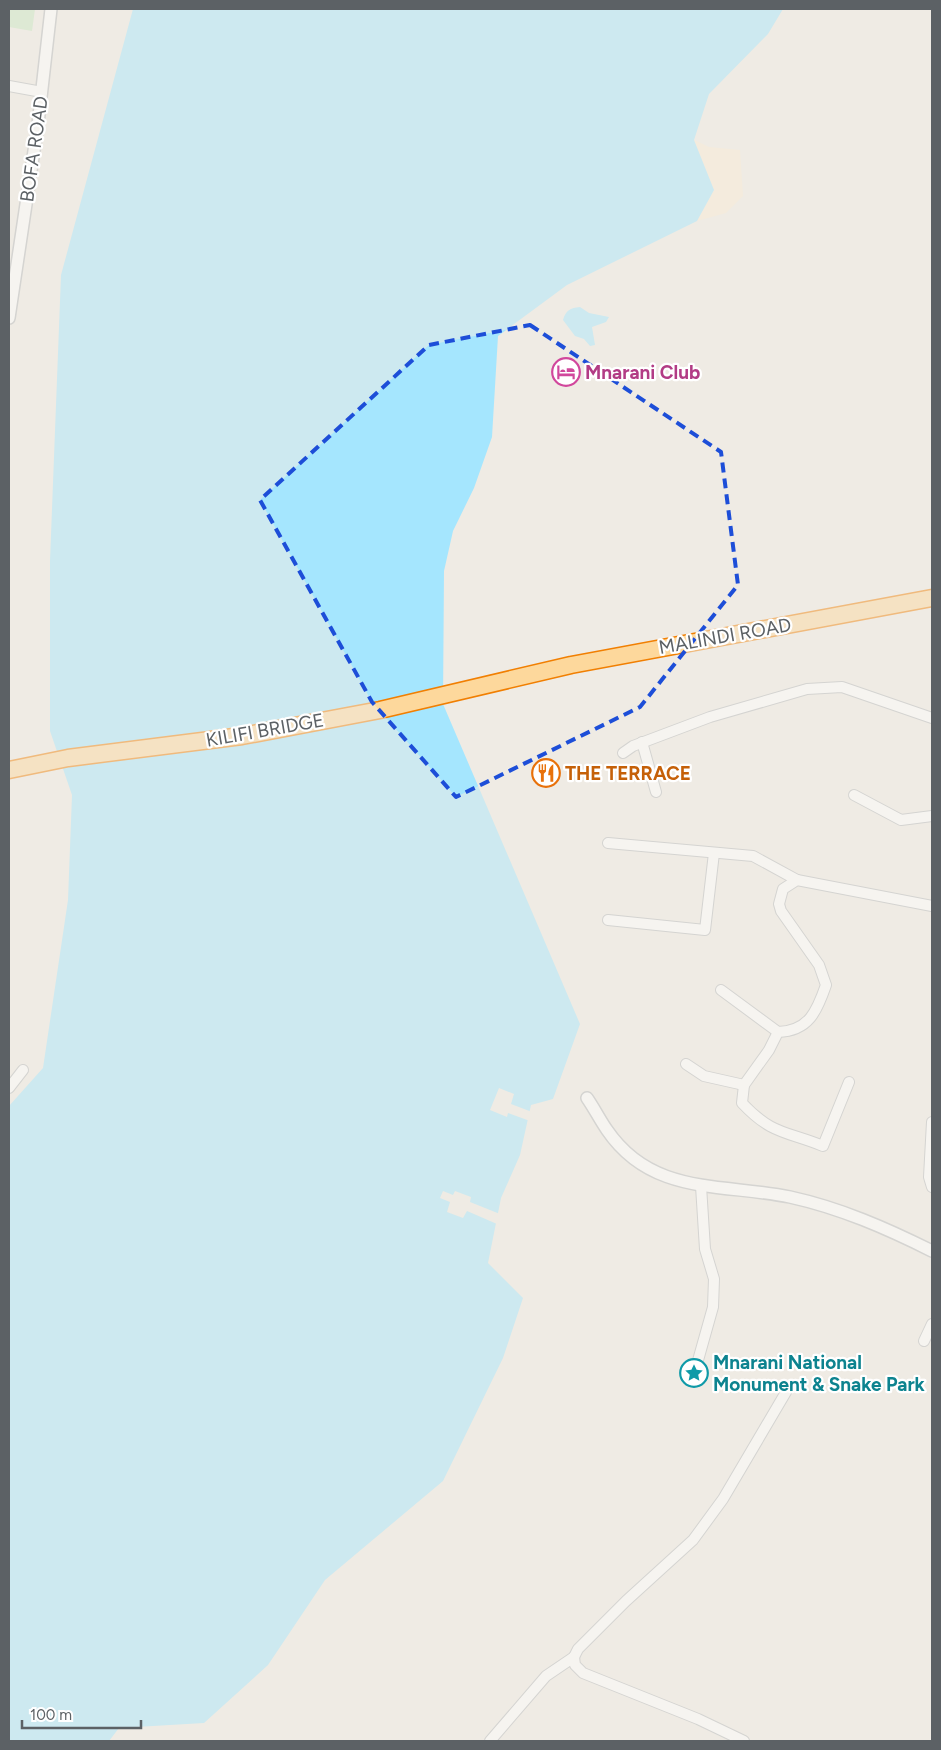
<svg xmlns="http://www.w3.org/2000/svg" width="941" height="1750" font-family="Figtree,sans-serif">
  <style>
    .green { fill: #c7e6c1 }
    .sand { fill: #faebd4 }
    .water { fill: #a5e6fe }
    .pier { fill: #efebe4 }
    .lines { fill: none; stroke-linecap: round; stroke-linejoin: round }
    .minor-casing { stroke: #b5b8bb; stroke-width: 12 }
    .tertiary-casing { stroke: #b5b8bb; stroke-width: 14 }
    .trunk-casing { stroke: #f17f02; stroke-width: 19 }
    .minor { stroke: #fff; stroke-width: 10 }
    .tertiary { stroke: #fff; stroke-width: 11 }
    .trunk { stroke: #fdd89c; stroke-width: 16 }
    .marked { fill: none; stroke: #1d4ed8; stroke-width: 4; stroke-dasharray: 10 6; stroke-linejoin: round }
    .labels { text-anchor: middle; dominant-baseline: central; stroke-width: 4.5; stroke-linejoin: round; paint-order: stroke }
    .street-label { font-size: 19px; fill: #5c6165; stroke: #fff }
    .hotel-label { font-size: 19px; font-weight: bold; fill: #b23c85; stroke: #fff; text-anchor: start }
    .food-label { font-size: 19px; font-weight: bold; fill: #c56008; stroke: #fff; text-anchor: start }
    .culture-label { font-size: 19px; font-weight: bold; fill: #0d838f; stroke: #fff; text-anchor: start }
  </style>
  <rect width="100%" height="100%" fill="#efebe4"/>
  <polygon class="green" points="9,9 35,9 32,31 9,27"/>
  <polygon class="sand" points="694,140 709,147 740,150 743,196 726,213 697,221 714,190"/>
  <g class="water">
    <polygon points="133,9 783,9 768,34 709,94 694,140 714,190 697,221 567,285 498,336 492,437 474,488 453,531 444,571 443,704 580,1024 553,1099 531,1105 520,1155 501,1198 488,1263 523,1298 503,1358 443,1481 325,1580 268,1665 204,1723 119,1728 109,1741 9,1741 9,1106 43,1068 68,900 72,795 50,731 50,561 61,275"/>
    <path d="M580,307l9,6 20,4 -3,5 -14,5 3,18 -5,1 -6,-7 -9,-3 -12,-16c3,-10 7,-12 17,-13z"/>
  </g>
  <g class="pier">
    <polygon points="499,1088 514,1094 511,1104 532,1112 530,1121 508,1113 507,1117 490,1110"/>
    <polygon points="443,1191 453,1195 455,1191 471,1197 470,1202 500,1214 497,1224 467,1211 463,1218 447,1212 450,1202 440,1198"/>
  </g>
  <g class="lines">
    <defs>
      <g id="minor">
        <polyline points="9,86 42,92"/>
        <polyline points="642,742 656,792"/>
        <polyline points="623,753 633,746 710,717 807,689 842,687 932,718"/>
        <polyline points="854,795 901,820 932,816"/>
        <polyline points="608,843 753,856 797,880"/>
        <polyline points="608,920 705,930 714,853"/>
        <polyline points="721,990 778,1032"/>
        <path d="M686,1064l18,12 40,9 25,-35 9,-18c31,-1 39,-21 48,-47l-7,-20 -38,-54 -2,-7 4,-15 14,-9 135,26"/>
        <path d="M744,1085l-2,18c30,32 44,28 81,43l26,-64"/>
        <polyline points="9,1088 23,1070"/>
        <polyline points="932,1122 929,1177 932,1187"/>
        <polyline points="924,1341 932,1324"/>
        <polyline points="695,1371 713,1307 714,1279 705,1249 701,1186"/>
        <polyline points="574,1657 578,1649 626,1601 693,1540 723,1499 786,1392"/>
        <polyline points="574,1657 575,1665 583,1673 698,1719 744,1741"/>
        <polyline points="490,1741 546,1676 574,1657"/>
      </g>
      <g id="tertiary">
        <polyline points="9,318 38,124 51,9"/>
        <path d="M587,1098c7,10 13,22 20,32 45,66 115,53 183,67 50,11 96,31 142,54"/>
      </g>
      <polyline id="trunk" points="9,770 68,758 242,736 380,710 571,665 932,598"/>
    </defs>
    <use href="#minor" class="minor-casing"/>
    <use href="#tertiary" class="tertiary-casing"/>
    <use href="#trunk" class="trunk-casing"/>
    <use href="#minor" class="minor"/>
    <use href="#tertiary" class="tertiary"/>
    <use href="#trunk" class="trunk"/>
  </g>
  <path d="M0 0H941V1750H0ZM530,325l191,127 17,133 -98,122 -184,90 -84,-95 -112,-202 169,-155z" fill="#efebe4" fill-opacity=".55" fill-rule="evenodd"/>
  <path class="marked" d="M530,325l191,127 17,133 -98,122 -184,90 -84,-95 -112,-202 169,-155z"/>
  <defs>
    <symbol id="hotel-ring" viewBox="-11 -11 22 22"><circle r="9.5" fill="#fff" stroke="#d1479c" stroke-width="1.5"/><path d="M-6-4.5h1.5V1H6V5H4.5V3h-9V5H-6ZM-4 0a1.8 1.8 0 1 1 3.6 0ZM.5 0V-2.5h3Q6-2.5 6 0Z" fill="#d1479c"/></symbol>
    <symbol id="restaurant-ring" viewBox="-11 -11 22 22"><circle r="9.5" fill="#fff" stroke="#e8710a" stroke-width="1.5"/><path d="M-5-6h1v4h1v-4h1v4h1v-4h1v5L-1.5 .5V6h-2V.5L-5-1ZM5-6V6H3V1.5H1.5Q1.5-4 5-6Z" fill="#e8710a"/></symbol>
    <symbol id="sight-ring" viewBox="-11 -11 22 22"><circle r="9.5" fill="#fff" stroke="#0f9aa8" stroke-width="1.5"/><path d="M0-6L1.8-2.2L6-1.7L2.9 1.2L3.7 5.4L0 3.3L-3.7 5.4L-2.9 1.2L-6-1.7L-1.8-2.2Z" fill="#0f9aa8"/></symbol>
  </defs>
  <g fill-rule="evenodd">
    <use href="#hotel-ring" x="550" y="356" width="32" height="32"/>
    <use href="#restaurant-ring" x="530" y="757" width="32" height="32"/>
    <use href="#sight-ring" x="678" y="1357" width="32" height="32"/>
  </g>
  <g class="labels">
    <g class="street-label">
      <text transform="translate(34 149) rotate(-82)">BOFA ROAD</text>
      <text transform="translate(725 636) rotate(-10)">MALINDI ROAD</text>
      <text transform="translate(265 730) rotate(-10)">KILIFI BRIDGE</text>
    </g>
    <g class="hotel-label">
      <text x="585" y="372">Mnarani Club</text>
    </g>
    <g class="food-label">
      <text x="565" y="773">THE TERRACE</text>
    </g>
    <g class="culture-label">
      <text x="713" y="1362">Mnarani National<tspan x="713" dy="22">Monument &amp; Snake Park</tspan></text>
    </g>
  </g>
  <rect width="941" height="1750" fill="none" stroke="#5c6165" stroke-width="20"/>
  <path d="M22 1720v8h119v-8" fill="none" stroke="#5c6165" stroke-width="2.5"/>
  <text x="30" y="1720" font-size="15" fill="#5c6165" stroke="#ffffff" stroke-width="4" paint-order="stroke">100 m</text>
</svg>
